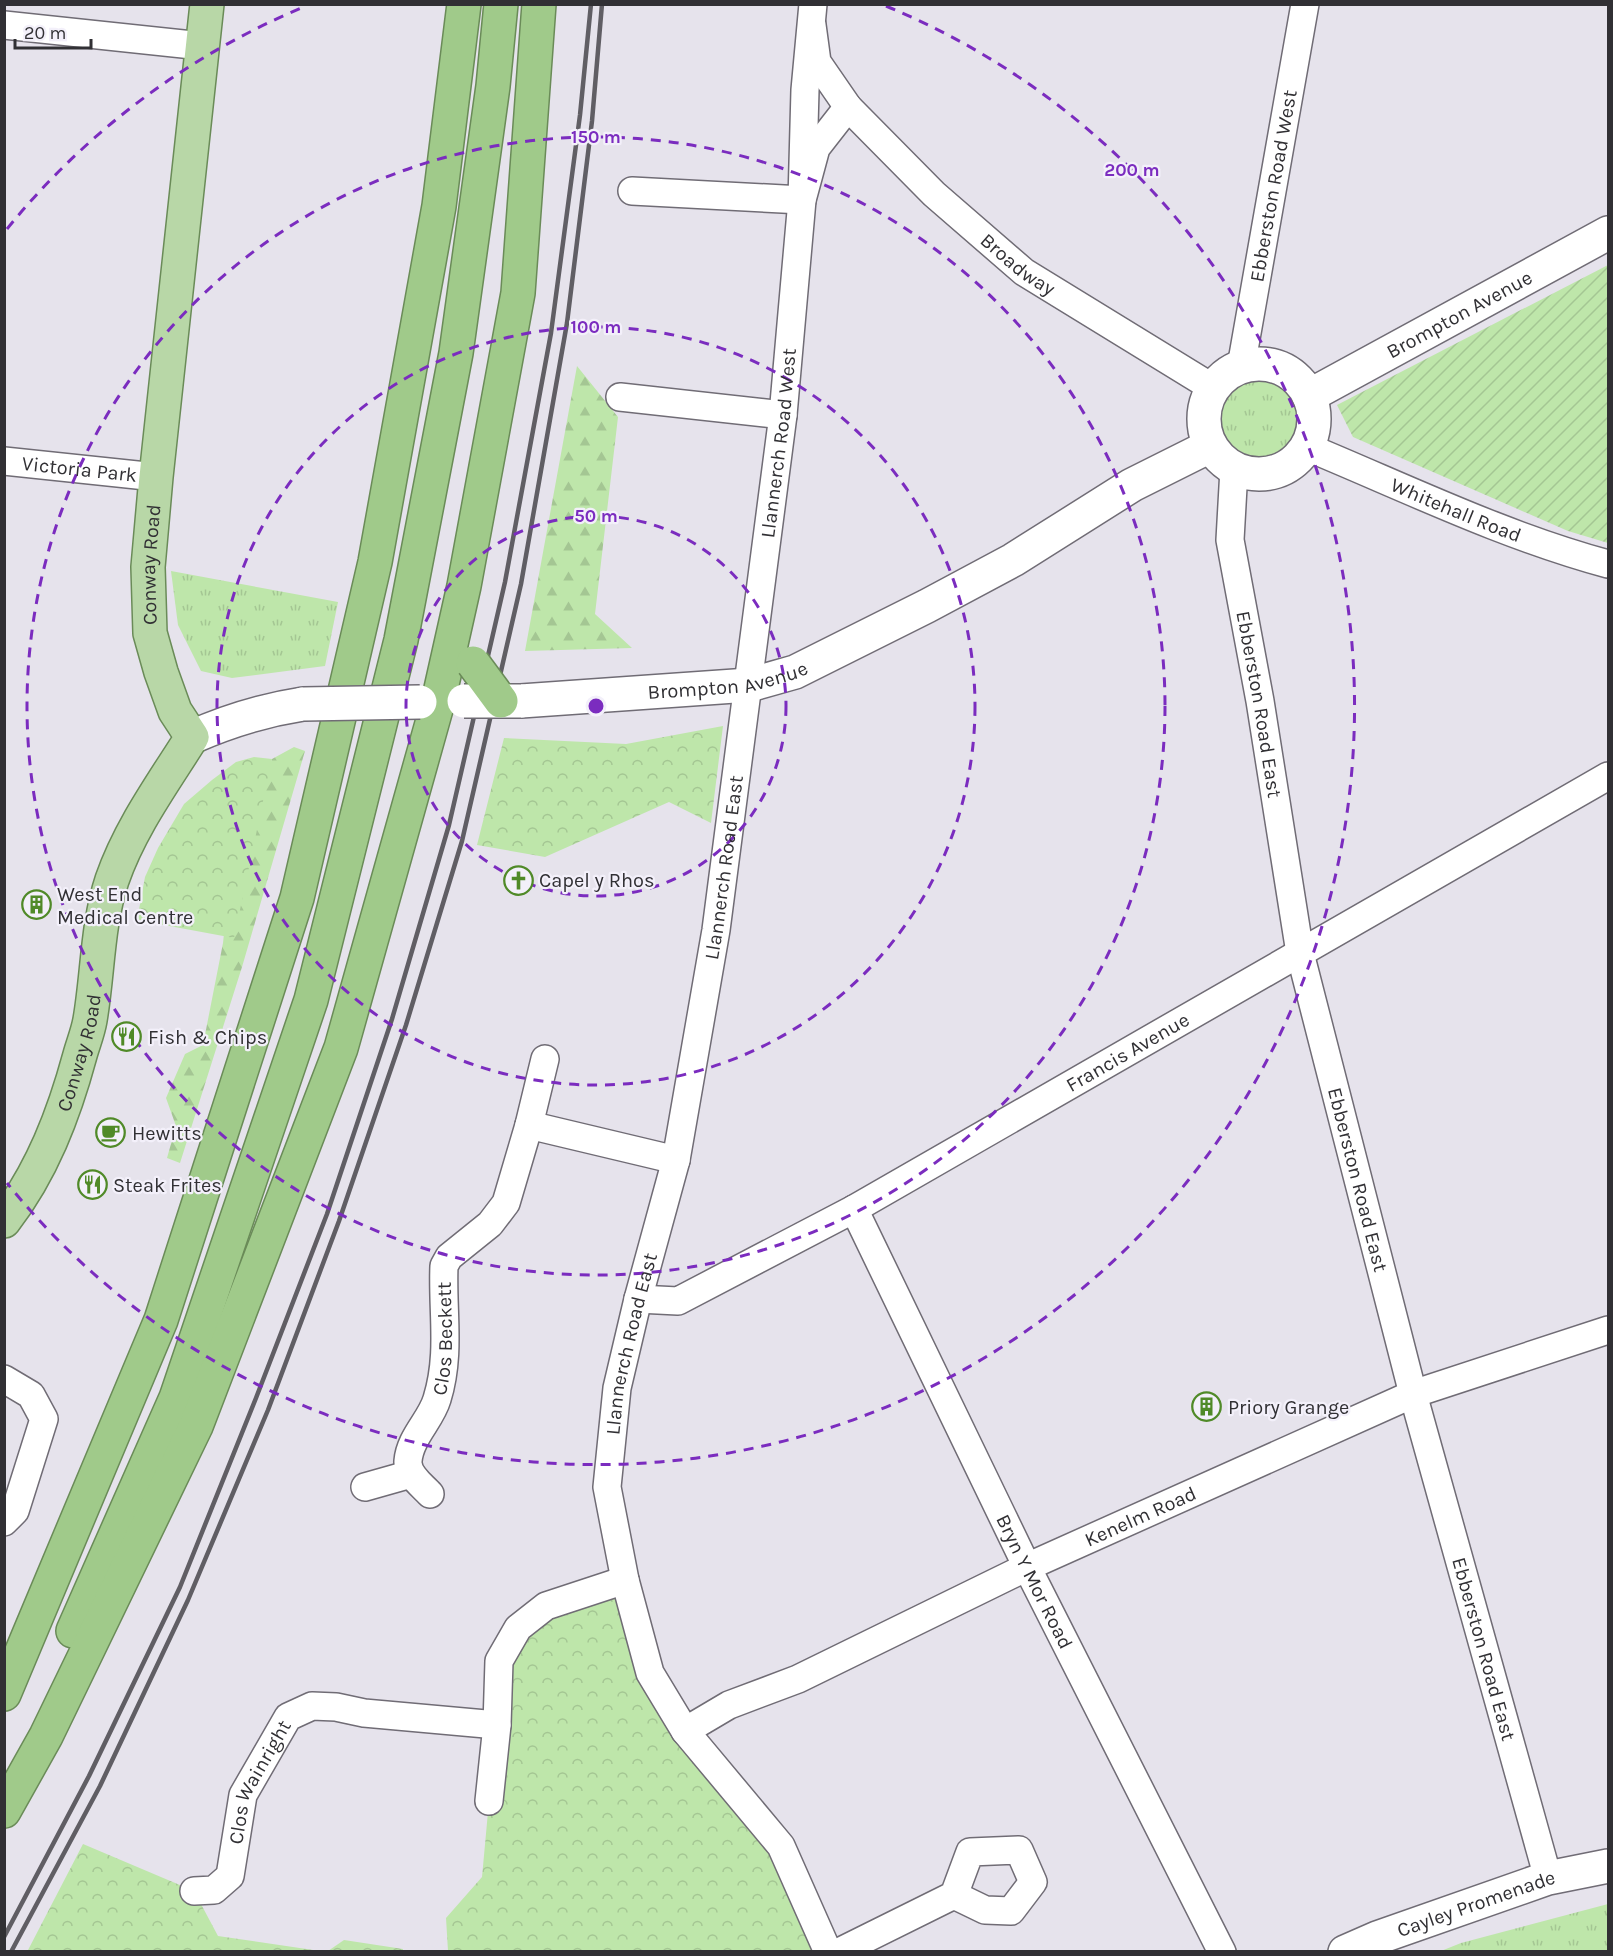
<svg xmlns="http://www.w3.org/2000/svg" width="1613" height="1956" font-family="Karla,sans-serif">
  <style>
    .grass { fill: url(#grass-tufts) }
    .forest { fill: url(#forest-firs) }
    .park { fill: url(#park-crowns) }
    .garden { fill: url(#garden-furrows) }
    .lines { fill: none; stroke-linecap: round; stroke-linejoin: round }
    .minor-casing { stroke: #706c75; stroke-width: 30 }
    .tertiary-casing { stroke: #706c75; stroke-width: 36 }
    .secondary-casing { stroke: #706c75; stroke-width: 36 }
    .primary-casing { stroke: #6a8b58; stroke-width: 36 }
    .trunk-casing { stroke: #6a8b58; stroke-width: 36 }
    .minor { stroke: #fff; stroke-width: 27 }
    .tertiary { stroke: #fff; stroke-width: 33 }
    .secondary { stroke: #fff; stroke-width: 33 }
    .primary { stroke: #b8d7a7; stroke-width: 33 }
    .trunk { stroke: #a0ca8a; stroke-width: 33 }
    .rail { stroke: #605e64; stroke-width: 4.5 }
    .secondary-bridge-casing { stroke: #706c75; stroke-width: 36; stroke-linecap: butt }
    .trunk-bridge-casing { stroke: #6a8b58; stroke-width: 36; stroke-linecap: butt }
    .secondary-bridge { stroke: #fff; stroke-width: 33 }
    .trunk-bridge { stroke: #a0ca8a; stroke-width: 33 }
    .ring { fill: none; stroke: #7b2cbf; stroke-width: 3; stroke-dasharray: 10 8 }
    .labels { text-anchor: middle; dominant-baseline: central; stroke-width: 4.5; stroke-linejoin: round; paint-order: stroke }
    .street-label { font-size: 20px; fill: #313034; stroke: #f3f0fa }
    .poi-label { font-size: 20px; fill: #313034; stroke: #f3f0fa; text-anchor: start }
    .centre { fill: #7b2cbf; stroke: #f3f0fa; stroke-width: 3 }
    .ring-label { font-size: 18px; text-anchor: middle; font-weight: bold; fill: #7b2cbf; stroke: #f3f0fa; stroke-width: 4.5; stroke-linejoin: round; paint-order: stroke }
  </style>
  <defs>
    <pattern id="grass-tufts" width="24" height="20" patternUnits="userSpaceOnUse" patternTransform="scale(1.5)"><rect width="24" height="20" fill="#bee6aa"/><path d="M3 7l-1-3M5 7V3M7 7l1-3M15 17l-1-3M17 17v-4M19 17l1-3" fill="none" stroke="#a4c693"/></pattern>
    <pattern id="forest-firs" width="22" height="20" patternUnits="userSpaceOnUse" patternTransform="scale(1.5)"><rect width="22" height="20" fill="#bee6aa"/><path d="M5 1l3.5 6h-7zM16 11l3.5 6h-7z" fill="#a4c693"/></pattern>
    <pattern id="park-crowns" width="20" height="18" patternUnits="userSpaceOnUse" patternTransform="scale(1.5)"><rect width="20" height="18" fill="#bee6aa"/><path d="M2 6a3 3 0 1 1 6 0M12 15a3 3 0 1 1 6 0" fill="none" stroke="#a4c693"/></pattern>
    <pattern id="garden-furrows" width="10" height="10" patternUnits="userSpaceOnUse" patternTransform="scale(1.5)"><rect width="10" height="10" fill="#bee6aa"/><path d="M-1 1l2-2M0 10L10 0M9 11l2-2" fill="none" stroke="#a4c693"/></pattern>
  </defs>
  <rect width="100%" height="100%" fill="#e6e3ec"/>
  <g class="grass">
    <circle cx="1257" cy="419" r="40"/>
    <polygon points="171,571 338,602 325,666 232,678 201,671 178,625"/>
    <polygon points="1608,1904 1608,1951 1441,1951 1461,1943"/>
  </g>
  <g class="forest">
    <polygon points="577,366 618,417 595,614 632,648 525,651"/>
    <polygon points="294,747 305,751 242,967 180,1163 167,1158 176,1126 166,1098 185,1054 203,1045 223,943 227,906 245,830 272,759"/>
  </g>
  <g class="park">
    <polygon points="723,726 711,823 669,802 545,857 477,845 504,738 626,744"/>
    <polygon points="254,757 272,759 234,938 137,920 145,877 158,848 184,804 212,780 236,762"/>
    <polygon points="625,1580 650,1673 781,1846 828,1951 448,1951 446,1918 482,1877 489,1801 518,1628"/>
    <polygon points="83,1844 194,1891 218,1936 320,1951 27,1952"/>
    <polygon points="344,1940 403,1949 403,1951 328,1951"/>
  </g>
  <polygon class="garden" points="1608,265 1608,543 1568,531 1353,437 1337,405"/>
  <g class="lines">
    <defs>
      <g id="minor">
        <polyline points="4,25 202,46"/>
        <path id="s1" d="M812,25l5,37 31,45 86,87 90,78 189,116"/>
        <polyline points="632,191 802,200 805,90 813,4"/>
        <path id="s2" d="M1241,367l64,-363"/>
        <polyline points="620,397 783,415"/>
        <path id="s3" d="M1307,447c99,41 197,89 301,117"/>
        <path id="s4" d="M4,461l152,16"/>
        <path id="s5" d="M1234,469l-4,71 30,161 40,252 113,441 135,484"/>
        <polyline points="529,1125 676,1160"/>
        <path id="s6" d="M854,1209l173,358 195,385"/>
        <path id="s7" d="M638,1299l40,2 176,-92 754,-433"/>
        <polyline points="4,1379 31,1395 44,1419 15,1511 4,1522"/>
        <polyline points="365,1487 411,1474"/>
        <path id="s8" d="M430,1494c-8,-9 -23,-19 -22,-33 2,-24 23,-41 29,-62 14,-45 5,-88 7,-133l5,-9 41,-33 16,-21 23,-78 16,-66"/>
        <path id="s9" d="M685,1731l44,-26 69,-26 229,-112 386,-173 195,-64"/>
        <polyline points="489,1801 497,1725 499,1661 518,1628 546,1606 625,1580"/>
        <path id="s10" d="M194,1891l20,-1 16,-14 13,-81 45,-78 24,-11 24,1 28,6 133,12"/>
        <path id="s11" d="M828,1952l-47,-106 -96,-115 -35,-58 -25,-93 -18,-93 10,-99 21,-89 38,-139 40,-230 67,-515 19,-215 14,-52 32,-41"/>
        <polyline points="839,1952 954,1895 970,1852 1019,1850 1033,1882 1011,1911 985,1910 954,1895"/>
      </g>
      <g id="tertiary">
        <path id="s12" d="M1345,1952l32,-14 171,-60 60,-12"/>
      </g>
      <g id="secondary">
        <circle cx="1259" cy="419" r="55"/>
        <path id="s13" d="M1309,396l299,-163"/>
        <path id="s14" d="M521,701l228,-16 46,-13 132,-66 86,-46 119,-75 78,-39"/>
        <path d="M192,737c36,-16 72,-27 111,-33"/>
      </g>
      <g id="primary">
        <path id="s15" d="M4,1221c38,-49 60,-107 76,-166 3,-11 8,-23 10,-35 8,-46 7,-95 22,-140 18,-52 51,-97 80,-143l-17,-26 -14,-39 -11,-39 -2,-66 8,-90 51,-473"/>
      </g>
      <g id="trunk">
        <polyline points="73,1631 176,1398 311,1000 401,640 456,353 493,86 501,4"/>
        <polyline points="4,1694 161,1320 297,898 375,562 439,206 464,4"/>
        <polyline points="4,1811 46,1736 196,1426 341,1048 438,702 464,586 518,293 539,4"/>
      </g>
    </defs>
    <use href="#minor" class="minor-casing"/>
    <use href="#tertiary" class="tertiary-casing"/>
    <use href="#secondary" class="secondary-casing"/>
    <use href="#primary" class="primary-casing"/>
    <use href="#trunk" class="trunk-casing"/>
    <use href="#minor" class="minor"/>
    <use href="#tertiary" class="tertiary"/>
    <use href="#secondary" class="secondary"/>
    <use href="#primary" class="primary"/>
    <use href="#trunk" class="trunk"/>
    <g class="rail">
      <polyline points="4,1937 89,1776 180,1587 256,1398 327,1214 392,1019 449,825 505,582 551,333 580,115 591,4"/>
      <polyline points="11,1952 100,1786 188,1600 268,1410 339,1221 406,1025 462,841 521,584 567,323 592,121 602,4"/>
    </g>
    <defs>
      <g id="secondary-bridge">
        <polyline points="464,701 521,701"/>
        <polyline points="303,704 420,702"/>
      </g>
      <polyline id="trunk-bridge" points="473,663 501,701"/>
    </defs>
    <use href="#secondary-bridge" class="secondary-bridge-casing"/>
    <use href="#trunk-bridge" class="trunk-bridge-casing"/>
    <use href="#secondary-bridge" class="secondary-bridge"/>
    <use href="#trunk-bridge" class="trunk-bridge"/>
  </g>
  <g class="ring">
    <circle cx="596" cy="706" r="190"/>
    <circle cx="596" cy="706" r="379"/>
    <circle cx="596" cy="706" r="569"/>
    <path d="M7 229A758 758 0 0 1 306 6M886 6A758 758 0 1 1 7 1183"/>
  </g>
  <defs>
    <symbol id="church-ring" viewBox="-11 -11 22 22"><circle r="9.5" fill="#f3f0fa" stroke="#508a28" stroke-width="1.5"/><path d="M-1.2-6h2.4v3.5h3.3v2.4h-3.3V6h-2.4V-.1h-3.3v-2.4h3.3Z" fill="#508a28"/></symbol>
    <symbol id="building-ring" viewBox="-11 -11 22 22"><circle r="9.5" fill="#f3f0fa" stroke="#508a28" stroke-width="1.5"/><path d="M-4-6H4V6H1V3H-1V6H-4ZM-2.5-4.3h1.7v1.8h-1.7ZM.8-4.3h1.7v1.8H.8ZM-2.5-1h1.7V.8h-1.7ZM.8-1h1.7V.8H.8Z" fill="#508a28"/></symbol>
    <symbol id="restaurant-ring" viewBox="-11 -11 22 22"><circle r="9.5" fill="#f3f0fa" stroke="#508a28" stroke-width="1.5"/><path d="M-5-6h1v4h1v-4h1v4h1v-4h1v5L-1.5 .5V6h-2V.5L-5-1ZM5-6V6H3V1.5H1.5Q1.5-4 5-6Z" fill="#508a28"/></symbol>
    <symbol id="cafe-ring" viewBox="-11 -11 22 22"><circle r="9.5" fill="#f3f0fa" stroke="#508a28" stroke-width="1.5"/><path d="M-5.5-4.5H6V0H3Q3 3.5 0 3.5H-2.5Q-5.5 3.5-5.5 0ZM3-3.2v2h1.7v-2ZM-6 4.5H4V6H-6Z" fill="#508a28"/></symbol>
  </defs>
  <g fill-rule="evenodd">
    <use href="#church-ring" x="502" y="864" width="33" height="33"/>
    <use href="#building-ring" x="20" y="888" width="33" height="33"/>
    <use href="#restaurant-ring" x="110" y="1020" width="33" height="33"/>
    <use href="#cafe-ring" x="94" y="1116" width="33" height="33"/>
    <use href="#restaurant-ring" x="76" y="1168" width="33" height="33"/>
    <use href="#building-ring" x="1190" y="1390" width="33" height="33"/>
  </g>
  <g class="labels">
    <g class="street-label">
      <text stroke="none"><textPath href="#s2" startOffset="184">Ebberston Road West</textPath></text>
      <text stroke="none"><textPath href="#s1" startOffset="324">Broadway</textPath></text>
      <text stroke="none"><textPath href="#s13" startOffset="171">Brompton Avenue</textPath></text>
      <text stroke="none"><textPath href="#s11" startOffset="1584">Llannerch Road West</textPath></text>
      <text stroke="none"><textPath href="#s4" startOffset="76">Victoria Park</textPath></text>
      <text stroke="none"><textPath href="#s3" startOffset="162">Whitehall Road</textPath></text>
      <text stroke="none"><textPath href="#s15" startOffset="708">Conway Road</textPath></text>
      <text stroke="none"><textPath href="#s14" startOffset="208">Brompton Avenue</textPath></text>
      <text stroke="none"><textPath href="#s5" startOffset="238">Ebberston Road East</textPath></text>
      <text stroke="none"><textPath href="#s11" startOffset="1156">Llannerch Road East</textPath></text>
      <text stroke="none"><textPath href="#s15" startOffset="186">Conway Road</textPath></text>
      <text stroke="none"><textPath href="#s7" startOffset="554">Francis Avenue</textPath></text>
      <text stroke="none"><textPath href="#s5" startOffset="724">Ebberston Road East</textPath></text>
      <text stroke="none"><textPath href="#s8" startOffset="171">Clos Beckett</textPath></text>
      <text stroke="none"><textPath href="#s11" startOffset="670">Llannerch Road East</textPath></text>
      <text stroke="none"><textPath href="#s9" startOffset="504">Kenelm Road</textPath></text>
      <text stroke="none"><textPath href="#s6" startOffset="414">Bryn Y Mor Road</textPath></text>
      <text stroke="none"><textPath href="#s5" startOffset="1210">Ebberston Road East</textPath></text>
      <text stroke="none"><textPath href="#s10" startOffset="141">Clos Wainright</textPath></text>
      <text stroke="none"><textPath href="#s12" startOffset="140">Cayley Promenade</textPath></text>
    </g>
    <g class="poi-label">
      <text x="539" y="880">Capel y Rhos</text>
      <text x="57" y="894">West End<tspan x="57" dy="23">Medical Centre</tspan></text>
      <text x="148" y="1037">Fish &amp; Chips</text>
      <text x="132" y="1133">Hewitts</text>
      <text x="113" y="1185">Steak Frites</text>
      <text x="1228" y="1407">Priory Grange</text>
    </g>
  </g>
  <circle cx="596" cy="706" r="9" class="centre"/>
  <g class="ring-label">
    <text x="596" y="143">150 m</text>
    <text x="1132" y="176">200 m</text>
    <text x="596" y="333">100 m</text>
    <text x="596" y="522">50 m</text>
  </g>
  <rect width="1613" height="1956" fill="none" stroke="#313034" stroke-width="12"/>
  <path d="M15 39v9h76v-9" fill="none" stroke="#313034" stroke-width="3"/>
  <text x="24" y="39" font-size="18" fill="#313034" stroke="#f3f0fa" stroke-width="4.5" paint-order="stroke">20 m</text>
</svg>
